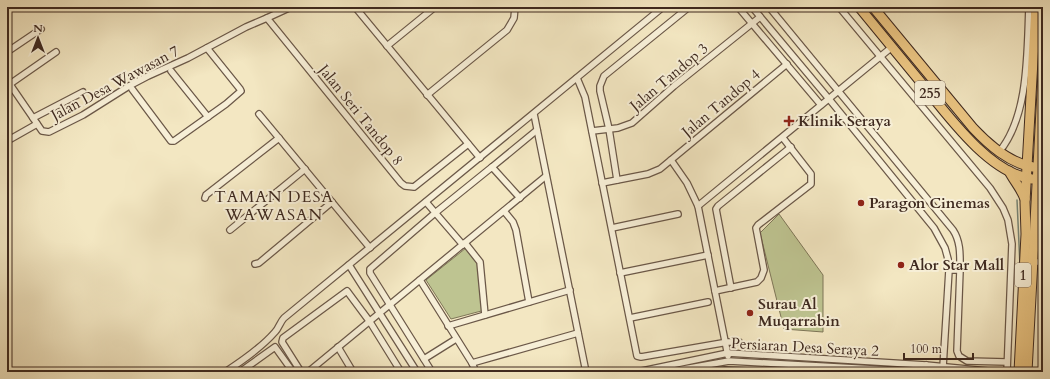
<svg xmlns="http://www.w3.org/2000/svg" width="1050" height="379" font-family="Cardo,serif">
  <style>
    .green { fill: #bec491; stroke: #7e7658 }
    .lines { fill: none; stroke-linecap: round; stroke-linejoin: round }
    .stream { stroke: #768475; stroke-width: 1.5 }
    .street-casing { stroke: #6b5848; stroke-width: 8 }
    .primary-casing { stroke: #3e291f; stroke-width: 11 }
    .highway-casing { stroke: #3e291f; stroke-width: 12 }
    .street { stroke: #f7efd7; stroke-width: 5.5 }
    .primary { stroke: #eac481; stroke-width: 9 }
    .highway { stroke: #eac481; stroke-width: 10 }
    .poi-dot { fill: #8f2418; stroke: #f7efd7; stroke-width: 1.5 }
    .labels { text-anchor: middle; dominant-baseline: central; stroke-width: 4; stroke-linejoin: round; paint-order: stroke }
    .shield { fill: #f7efd7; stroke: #766456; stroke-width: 1 }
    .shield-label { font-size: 14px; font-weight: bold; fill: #3e291f }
    .street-label { font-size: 15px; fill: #3e291f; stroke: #f7efd7 }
    .poi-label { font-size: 15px; font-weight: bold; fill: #3e291f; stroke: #f7efd7; text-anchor: start }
    .neighbourhood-label { font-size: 16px; letter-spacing: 1px; fill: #3e291f; stroke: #f7efd7 }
  </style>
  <rect width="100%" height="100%" fill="#f3e7c2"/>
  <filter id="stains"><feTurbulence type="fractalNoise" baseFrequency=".005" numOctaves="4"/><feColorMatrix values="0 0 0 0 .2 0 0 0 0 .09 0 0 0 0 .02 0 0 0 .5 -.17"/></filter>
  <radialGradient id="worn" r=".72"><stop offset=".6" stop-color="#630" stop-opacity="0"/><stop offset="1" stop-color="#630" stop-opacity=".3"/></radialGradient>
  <g class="green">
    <polygon points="779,214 823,275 823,332 784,329 760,233"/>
    <polygon points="466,248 478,263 485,310 451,319 426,280"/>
  </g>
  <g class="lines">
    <polyline class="stream" points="1017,200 1020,266"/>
    <defs>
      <g id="street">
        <polyline points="291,7 267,18 401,183 405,186 414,187 468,144"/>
        <polyline points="355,7 480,158"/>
        <polyline points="738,7 821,105"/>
        <polyline points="752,7 829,99 934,228 945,248 948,259 949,270 943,367"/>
        <path d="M769,7l184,223c8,12 7,26 7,40"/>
        <polyline points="839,7 990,188 1003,208 1008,220 1012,244 1007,372"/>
        <polyline points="387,46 435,7"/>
        <polyline points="7,52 41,29"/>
        <polyline points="171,71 208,117"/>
        <polyline points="577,78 585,97 637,356 641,357 728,342 739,342"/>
        <polyline points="7,80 42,131 49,132 83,115 129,86 148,76 188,58 246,27 267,18"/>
        <polyline points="10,84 56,52"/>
        <polyline points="132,89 171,141 174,141 226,104 241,91 240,89 207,48"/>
        <polyline points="427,95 507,30 514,18 515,7"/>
        <polyline points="259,114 370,248"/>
        <polyline points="534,114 586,372"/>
        <polyline points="33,118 83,92"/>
        <polyline points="592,131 618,128 632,123 674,86 760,17"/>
        <polyline points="7,141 37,124"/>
        <path d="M999,152c30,-36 28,-100 30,-145"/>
        <polyline points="671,160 687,183 698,206 728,356"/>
        <polyline points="492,167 537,130"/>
        <polyline points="617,180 609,129 600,91 600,86 604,76 689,7"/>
        <polyline points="602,183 648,174 660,169 787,64"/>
        <polyline points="205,198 206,195 279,138"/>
        <polyline points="426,202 463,245"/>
        <polyline points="698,206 892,47"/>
        <polyline points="504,211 513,222 516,230 529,302"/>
        <polyline points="612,228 678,214"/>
        <polyline points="230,230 305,169"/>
        <polyline points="465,243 480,262 485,315"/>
        <polyline points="1033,262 1043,262"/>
        <polyline points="255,264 259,263 332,202"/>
        <polyline points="349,265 417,372"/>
        <polyline points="949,270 960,270 957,351 959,356 967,361 1007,362"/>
        <polyline points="620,273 708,255"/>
        <polyline points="420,280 472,363 476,372"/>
        <polyline points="731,288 716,209 718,206 791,147"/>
        <polyline points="715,291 757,282 761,278 764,270 757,233 756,228 758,225 811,184 811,174 783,138"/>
        <polyline points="630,318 708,302"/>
        <polyline points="448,326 570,290"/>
        <polyline points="338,347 353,372"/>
        <polyline points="424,359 456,339"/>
        <polyline points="472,363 578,333"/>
        <path d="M225,372c17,-11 37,-25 50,-40 4,-4 5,-10 9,-14l379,-311"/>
        <polyline points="240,372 275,347 293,372"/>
        <polyline points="301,372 282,342 283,338 347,291 370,322 401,372"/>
        <polyline points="308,372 546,176"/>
        <polyline points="432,372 370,273 370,269 435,213 492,167 520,198"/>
        <polyline points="637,372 728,353 926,365 998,372"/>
        <polyline points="667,372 729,361 910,371 921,368 926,365"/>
        <polyline points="708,372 725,370 772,372"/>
      </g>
      <g id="primary">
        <path d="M859,7c20,24 40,49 60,73 27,33 69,93 113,99"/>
        <path d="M873,7l100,121c16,17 36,35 60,39"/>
        <path d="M1009,171c5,10 12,17 16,28"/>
        <polyline points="1019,372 1026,234 1025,202 1036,7"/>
        <polyline points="1027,372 1043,72"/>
      </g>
      <g id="highway">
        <polyline points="1038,168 1043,168"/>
        <polyline points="1037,180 1043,180"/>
      </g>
    </defs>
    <use href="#street" class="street-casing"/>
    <use href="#primary" class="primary-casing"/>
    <use href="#highway" class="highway-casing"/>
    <use href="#street" class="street"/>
    <use href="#primary" class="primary"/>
    <use href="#highway" class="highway"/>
  </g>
  <g class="poi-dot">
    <path d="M787 115h4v4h4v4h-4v4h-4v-4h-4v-4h4z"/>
    <circle cx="861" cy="203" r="4"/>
    <circle cx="901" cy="265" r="4"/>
    <circle cx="750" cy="313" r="4"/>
  </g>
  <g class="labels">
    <g class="shield">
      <rect x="915" y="81" width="30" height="24" rx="3"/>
      <rect x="1015" y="263" width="16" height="24" rx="3"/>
    </g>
    <g class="shield-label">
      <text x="930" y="93">255</text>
      <text x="1023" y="275">1</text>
    </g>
    <g class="street-label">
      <text transform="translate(669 77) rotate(-40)">Jalan Tandop 3</text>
      <text transform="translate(115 83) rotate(-28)">Jalan Desa Wawasan 7</text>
      <text transform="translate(721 103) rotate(-40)">Jalan Tandop 4</text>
      <text transform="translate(361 115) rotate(51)">Jalan Seri Tandop 8</text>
      <text transform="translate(805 347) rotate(3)">Persiaran Desa Seraya 2</text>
    </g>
    <g class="poi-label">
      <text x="798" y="121">Klinik Seraya</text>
      <text x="869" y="203">Paragon Cinemas</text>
      <text x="909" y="265">Alor Star Mall</text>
      <text x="758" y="304">Surau Al<tspan x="758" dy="17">Muqarrabin</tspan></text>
    </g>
    <g class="neighbourhood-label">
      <text x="274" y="197">TAMAN DESA<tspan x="274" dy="18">WAWASAN</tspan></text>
    </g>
  </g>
  <rect width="1050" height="379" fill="none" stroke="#f3e7c2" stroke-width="24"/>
  <rect x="8" y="8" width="1034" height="363" fill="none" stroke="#3e291f" stroke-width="2"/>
  <rect x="12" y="12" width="1026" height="355" fill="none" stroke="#3e291f"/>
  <g transform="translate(38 38)" stroke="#f7efd7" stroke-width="3" paint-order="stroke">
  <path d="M0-3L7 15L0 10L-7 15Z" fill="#3e291f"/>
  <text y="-6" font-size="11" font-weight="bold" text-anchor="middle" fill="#3e291f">N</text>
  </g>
  <path d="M904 353v6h69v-6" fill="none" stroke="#3e291f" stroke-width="2"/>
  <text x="910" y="353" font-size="12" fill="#3e291f" stroke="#f7efd7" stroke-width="3" paint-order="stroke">100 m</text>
  <rect width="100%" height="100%" filter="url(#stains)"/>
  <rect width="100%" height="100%" fill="url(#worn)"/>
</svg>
